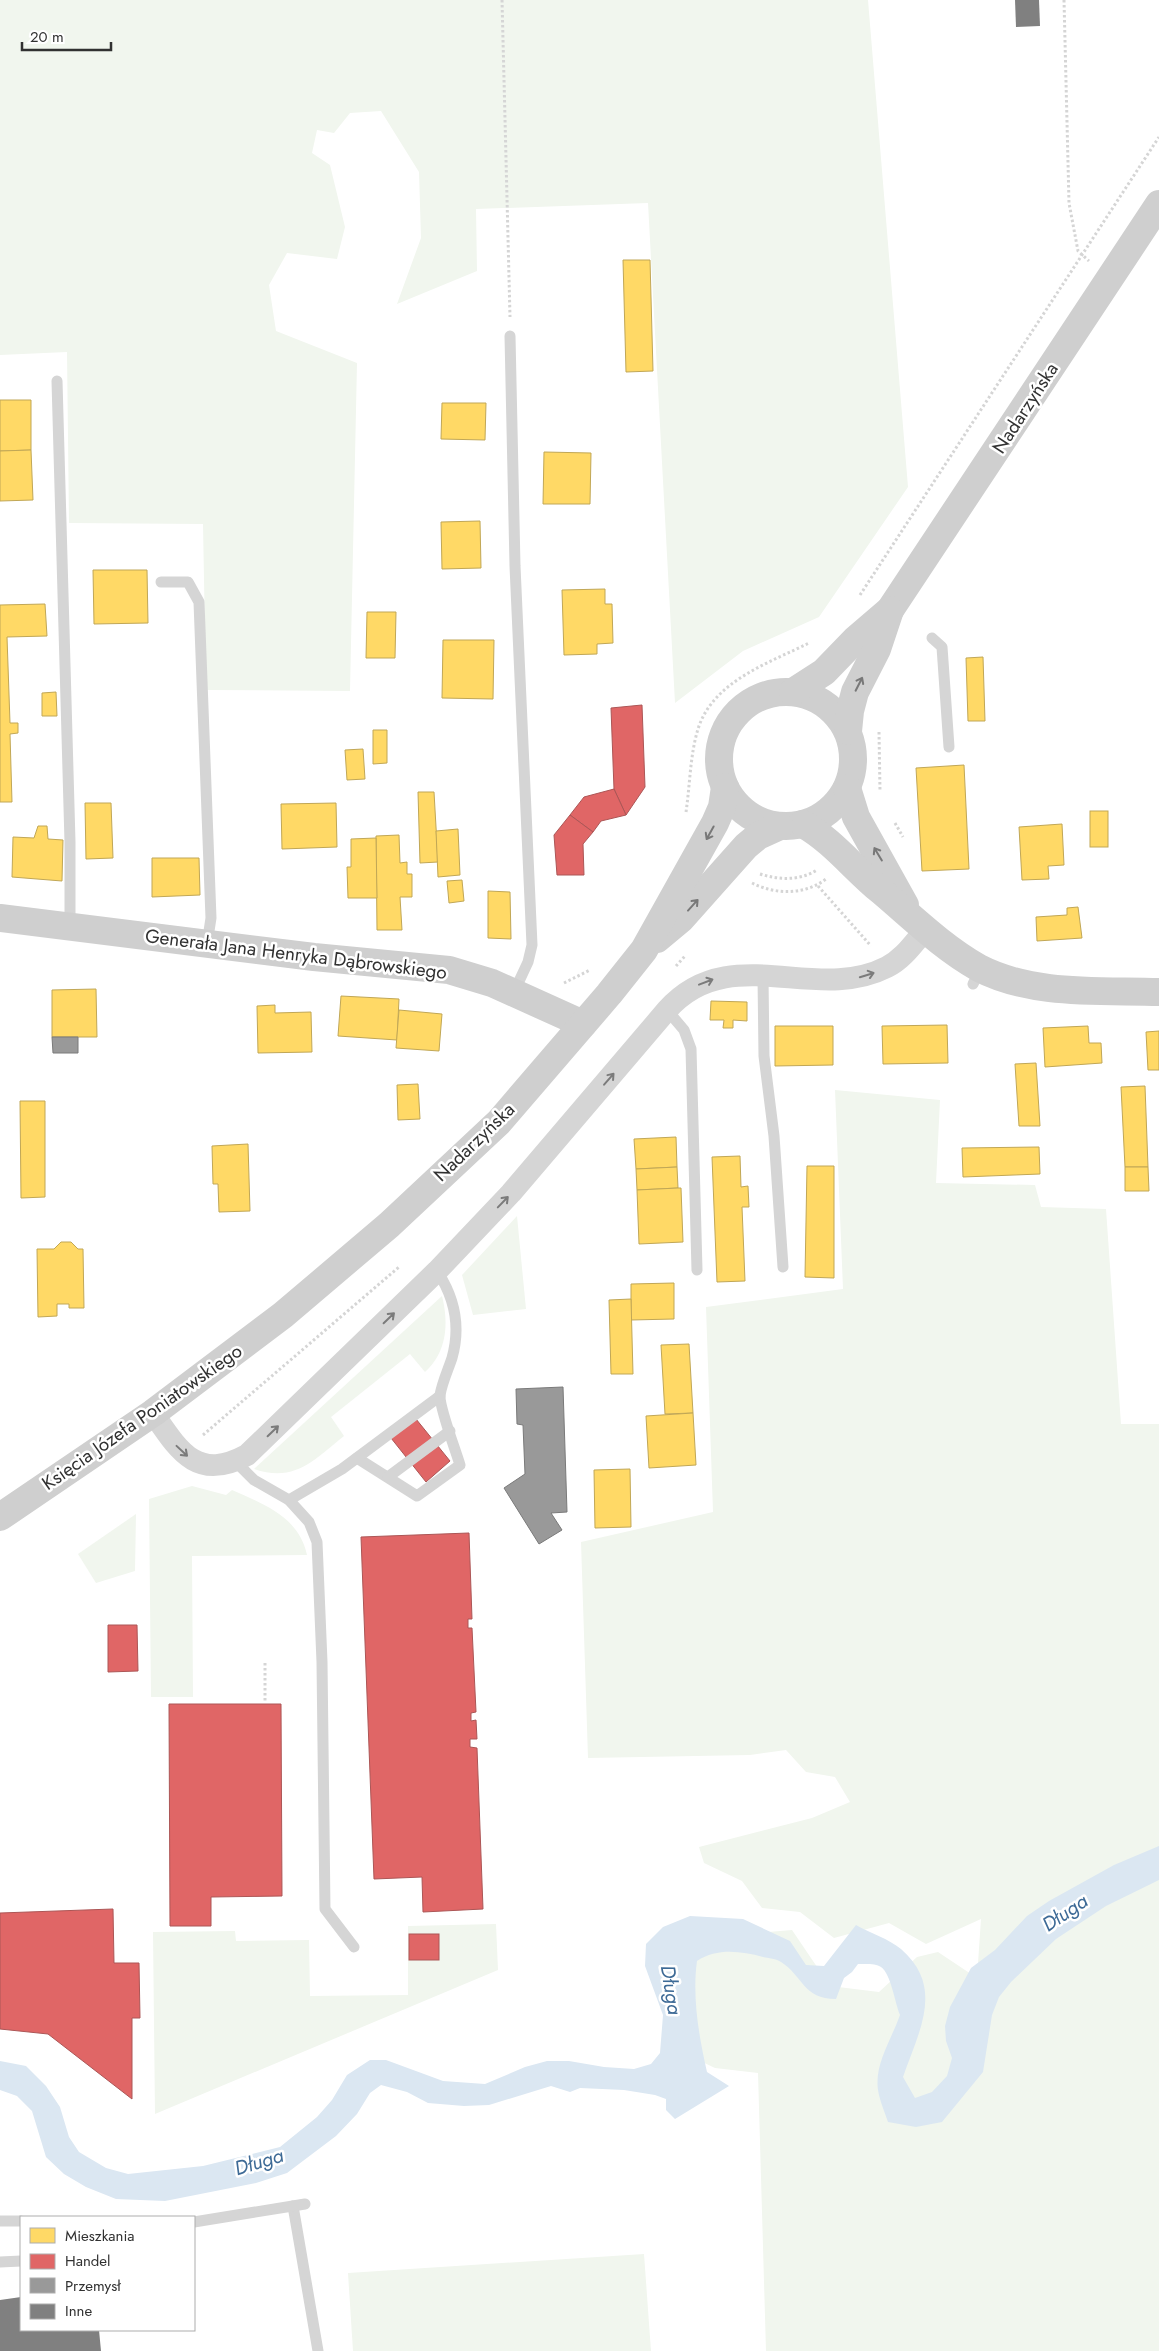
<svg xmlns="http://www.w3.org/2000/svg" width="1159" height="2351" font-family="Jost,sans-serif">
  <style>
    .green { fill: #f1f6ee }
    .water { fill: #dbe7f2 }
    .homes { fill: #ffd966; stroke: #c1a756 }
    .shops { fill: #e06666; stroke: #ac5656 }
    .industry { fill: #999; stroke: #7a7a7a }
    .building { fill: #808080 }
    .lines { fill: none; stroke-linecap: round; stroke-linejoin: round }
    .path { stroke: #d5d5d5; stroke-width: 3; stroke-dasharray: 2.5 2.5; stroke-linecap: butt }
    .lane { stroke: #d5d5d5; stroke-width: 11 }
    .street { stroke: #d5d5d5; stroke-width: 22 }
    .secondary { stroke: #cfcfcf; stroke-width: 28 }
    .oneway { stroke: #787878 }
    .oneway2 { stroke: #7b7b7b }
    .labels { text-anchor: middle; dominant-baseline: central; stroke-width: 5; stroke-linejoin: round; paint-order: stroke }
    .street-label { font-size: 19px; fill: #313131; stroke: #fff }
    .water-label { font-size: 20px; font-style: italic; fill: #3d6a96; stroke: #fff }
  </style>
  <rect width="100%" height="100%" fill="#fff"/>
  <g class="green">
    <polygon points="0,0 868,0 908,487 819,617 743,651 675,703 648,203 476,209 477,271 397,304 421,238 419,172 381,111 350,113 334,133 317,130 312,153 330,165 345,227 337,259 287,253 269,285 276,331 357,363 350,691 206,690 203,524 69,523 67,352 0,355"/>
    <polygon points="835,1090 940,1100 936,1183 1035,1185 1041,1207 1106,1209 1121,1424 1159,1424 1159,2351 766,2351 758,2073 715,2068 696,2059 692,1938 792,1930 830,1986 879,1992 917,1957 938,1952 977,1978 981,1919 926,1944 889,1923 834,1938 800,1912 762,1908 742,1881 704,1863 699,1847 812,1818 850,1802 835,1777 806,1772 786,1750 750,1755 588,1758 581,1542 713,1512 706,1307 843,1289"/>
    <polygon points="517,1216 526,1309 473,1315 462,1275"/>
    <path d="M442,1296c7,28 5,56 -17,76l-15,-18 -79,63 13,19c-30,24 -49,47 -90,33z"/>
    <path d="M192,1486l34,9 6,-5c32,14 67,27 75,65l-115,1 1,141h-42l-2,-198z"/>
    <polygon points="136,1514 135,1571 96,1583 78,1554"/>
    <polygon points="496,1924 498,1970 155,2114 153,1932 235,1931 236,1941 309,1940 310,1996 408,1995 408,1926"/>
    <polygon points="644,2254 651,2351 353,2351 348,2273"/>
  </g>
  <path class="water" d="M1159,1846v34l-53,26 -50,33 -45,43 -12,15 -7,18 -9,57 -41,50 -26,5 -28,-5c-3,-9 -7,-18 -9,-27 -7,-28 12,-54 21,-80 -5,-12 -9,-41 -19,-48 -5,-4 -17,-3 -23,-3l-6,8 -8,6 -8,21c-33,0 -33,-23 -55,-37 -4,-3 -13,-4 -18,-5 -23,-6 -46,-9 -66,4 -5,36 2,76 10,111l22,14 -54,33 -9,-9v-11l-11,-4 -31,-5 -44,-2 -10,4 -19,-6 -62,19 -25,1 -36,-3 -21,-11 -26,-7 -11,8 -13,21 -21,22 -49,37 -31,10 -91,18 -49,-2 -30,-12 -22,-13 -18,-17 -14,-46 -15,-15 -17,-6v-29l26,5 20,20 14,21 9,30 10,15 27,16 22,6 75,-8 77,-19 37,-30 15,-17 15,-25 23,-15h16l57,21 42,3 40,-17 22,-6h22l35,6 30,2 17,-5 9,-11 3,-38 -18,-49 1,-22 17,-17 27,-11 53,3 47,22 16,24 18,1 32,-41c14,8 33,14 45,24 44,38 18,82 2,128l12,21 17,-6 15,-16 5,-18 -6,-17 -1,-15 5,-19 21,-39 24,-18 32,-34 22,-15 65,-36z"/>
  <g class="homes">
    <polygon points="623,260 650,260 653,371 626,372"/>
    <polygon points="0,400 31,400 31,450 0,451"/>
    <polygon points="442,403 486,403 485,440 441,439"/>
    <polygon points="31,450 33,500 0,501 0,451"/>
    <polygon points="544,452 591,453 590,504 543,504"/>
    <polygon points="480,521 481,568 442,569 441,522"/>
    <polygon points="93,570 147,570 148,623 94,624"/>
    <polygon points="605,589 605,604 612,604 613,643 597,644 597,654 564,655 562,590"/>
    <polygon points="45,604 47,636 7,637 10,723 18,723 18,733 10,734 12,802 0,802 0,605"/>
    <polygon points="367,612 396,612 395,658 366,658"/>
    <polygon points="443,640 494,640 493,699 442,698"/>
    <polygon points="983,657 985,721 968,721 966,658"/>
    <polygon points="56,692 57,716 42,716 42,693"/>
    <polygon points="373,730 387,730 387,763 373,764"/>
    <polygon points="363,749 365,779 347,780 345,750"/>
    <polygon points="964,765 969,869 922,871 916,768"/>
    <polygon points="418,792 434,792 438,862 420,863"/>
    <polygon points="85,803 111,803 113,858 86,859"/>
    <polygon points="336,803 337,847 282,849 281,804"/>
    <rect x="1090" y="811" width="18" height="36"/>
    <polygon points="1062,824 1064,865 1048,866 1049,879 1022,880 1019,827"/>
    <polygon points="38,826 47,826 48,839 63,840 62,881 12,877 13,837 34,838"/>
    <polygon points="458,829 460,875 438,877 436,831"/>
    <polygon points="399,835 400,863 407,862 407,874 412,874 412,897 400,897 402,930 377,930 376,836"/>
    <polygon points="376,838 377,898 348,898 347,867 351,867 351,839"/>
    <polygon points="152,858 199,858 200,895 152,897"/>
    <polygon points="462,880 464,901 449,903 447,881"/>
    <polygon points="488,891 510,892 511,939 488,938"/>
    <polygon points="1078,907 1082,938 1037,941 1036,917 1067,915 1067,908"/>
    <polygon points="96,989 97,1037 52,1037 52,990"/>
    <polygon points="341,996 399,999 397,1040 338,1036"/>
    <polygon points="711,1001 747,1002 747,1021 733,1020 733,1028 723,1028 724,1020 710,1020"/>
    <polygon points="275,1005 275,1013 311,1012 312,1052 258,1053 257,1006"/>
    <polygon points="399,1010 442,1014 439,1051 396,1048"/>
    <polygon points="947,1025 948,1063 883,1064 882,1026"/>
    <polygon points="775,1026 833,1026 833,1065 775,1066"/>
    <polygon points="1088,1026 1089,1043 1101,1043 1102,1063 1045,1067 1043,1028"/>
    <polygon points="1159,1031 1159,1070 1148,1070 1146,1032"/>
    <polygon points="1036,1063 1040,1126 1019,1126 1015,1064"/>
    <polygon points="418,1084 420,1119 398,1120 397,1085"/>
    <polygon points="1145,1086 1148,1167 1125,1167 1121,1087"/>
    <polygon points="20,1101 45,1101 45,1197 21,1198"/>
    <polygon points="676,1137 677,1167 636,1169 634,1139"/>
    <polygon points="248,1144 250,1211 219,1212 218,1184 213,1184 212,1146"/>
    <polygon points="1039,1147 1040,1174 963,1177 962,1148"/>
    <polygon points="740,1156 741,1187 748,1186 749,1207 742,1207 745,1281 717,1282 712,1157"/>
    <polygon points="807,1166 834,1166 834,1278 805,1277"/>
    <polygon points="677,1167 678,1188 637,1190 636,1169"/>
    <polygon points="1125,1167 1148,1167 1149,1191 1125,1191"/>
    <polygon points="678,1188 681,1188 683,1242 639,1244 637,1190"/>
    <polygon points="61,1242 71,1242 78,1249 83,1249 84,1308 69,1308 69,1304 57,1304 57,1316 38,1317 37,1249 54,1249"/>
    <polygon points="674,1283 674,1319 631,1320 631,1284"/>
    <polygon points="631,1299 633,1374 611,1374 609,1300"/>
    <polygon points="689,1344 693,1413 665,1414 661,1345"/>
    <polygon points="693,1413 696,1465 649,1468 646,1416"/>
    <polygon points="630,1469 631,1527 595,1528 594,1470"/>
  </g>
  <g class="shops">
    <polygon points="642,705 645,787 626,815 614,789 611,708"/>
    <polygon points="614,789 626,815 601,821 593,832 570,815 584,797"/>
    <polygon points="570,815 593,832 583,844 584,875 557,875 554,835"/>
    <polygon points="416,1419 450,1461 426,1482 391,1438"/>
    <polygon points="469,1533 472,1619 468,1619 468,1628 472,1628 476,1712 471,1713 471,1721 476,1720 477,1739 470,1739 470,1747 477,1748 483,1909 423,1912 422,1877 374,1879 361,1537"/>
    <polygon points="108,1625 137,1625 138,1671 108,1672"/>
    <polygon points="169,1704 281,1704 282,1896 211,1897 211,1926 170,1926"/>
    <polygon points="113,1909 114,1963 139,1963 140,2018 132,2018 132,2099 48,2034 0,2029 0,1913"/>
    <rect x="409" y="1934" width="30" height="26"/>
  </g>
  <g class="industry">
    <polygon points="52,1037 78,1037 78,1053 53,1053"/>
    <polygon points="563,1387 567,1512 551,1513 562,1530 539,1544 504,1488 525,1474 523,1425 517,1424 516,1389"/>
  </g>
  <g class="building">
    <polygon points="1015,0 1039,0 1040,26 1016,27"/>
    <polygon points="21,2297 21,2330 99,2330 101,2351 0,2351 0,2300"/>
  </g>
  <g class="lines">
    <g class="path">
      <polyline points="502,0 510,317"/>
      <polyline points="1064,0 1069,203 1078,251 1089,261"/>
      <polyline points="860,595 1159,137"/>
      <polyline points="879,732 880,791"/>
      <path d="M686,812c4,-27 4,-57 12,-83 15,-48 71,-66 111,-86"/>
      <polyline points="895,823 903,837"/>
      <path d="M760,874c19,6 39,7 57,-4"/>
      <path d="M752,883c24,12 53,12 74,-4"/>
      <polyline points="818,886 871,946"/>
      <polyline points="676,966 685,956"/>
      <polyline points="564,983 590,970"/>
      <polyline points="203,1435 399,1267"/>
      <polyline points="265,1663 265,1703"/>
    </g>
    <g class="lane">
      <polyline points="510,336 515,566 532,945 528,962 514,992"/>
      <polyline points="57,381 70,842 70,927"/>
      <polyline points="161,582 188,582 199,602 211,918 207,944"/>
      <polyline points="932,638 942,647 949,747"/>
      <polyline points="763,977 764,1056 774,1136 783,1267"/>
      <polyline points="973,984 981,968"/>
      <polyline points="667,1010 684,1030 691,1049 697,1270"/>
      <path d="M357,1458l60,38 43,-31c-4,-14 -21,-58 -20,-70 2,-12 8,-25 12,-37 9,-32 3,-60 -15,-87"/>
      <polyline points="235,1461 254,1480 289,1500 309,1522 317,1542 322,1662 325,1909 354,1947"/>
      <polyline points="388,1477 450,1431"/>
      <polyline points="289,1500 342,1469 440,1396"/>
      <polyline points="293,2206 318,2351"/>
      <polyline points="0,2221 21,2221"/>
      <polyline points="194,2222 305,2204"/>
      <polyline points="0,2262 21,2261"/>
    </g>
    <path class="street" d="M153,1413c26,38 44,69 94,42l190,-184 74,-78 156,-183c62,-70 148,-6 220,-43 16,-8 26,-23 38,-37"/>
    <g class="secondary">
      <circle cx="786" cy="759" r="67"/>
      <polyline points="793,692 824,672 855,640 890,610 1159,204"/>
      <polyline points="848,731 850,711 855,692 877,649 890,610"/>
      <polyline points="847,788 856,817 905,905"/>
      <path d="M803,824c30,17 51,45 78,67 32,27 61,56 98,77 54,28 122,22 180,24"/>
      <polyline points="0,918 314,957 449,970 492,983 583,1024"/>
      <polyline points="657,939 681,919 746,846 758,836 780,826"/>
      <polyline points="0,1517 153,1413 283,1315 389,1225 499,1122 609,994 644,950 715,823 722,807 725,787"/>
    </g>
  </g>
  <defs><path id="oneway-shaft" d="M-6 0H5M1.5-3L5.5 0L1.5 3" fill="none" stroke-width="1.6" stroke-linecap="round" stroke-linejoin="round" transform="scale(1.25)"/></defs>
  <g class="oneway">
    <use href="#oneway-shaft" transform="translate(859 684) rotate(-63)"/>
    <use href="#oneway-shaft" transform="translate(710 833) rotate(119)"/>
    <use href="#oneway-shaft" transform="translate(878 854) rotate(-121)"/>
    <use href="#oneway-shaft" transform="translate(693 905) rotate(-48)"/>
  </g>
  <g class="oneway2">
    <use href="#oneway-shaft" transform="translate(867 975) rotate(-17)"/>
    <use href="#oneway-shaft" transform="translate(706 982) rotate(-21)"/>
    <use href="#oneway-shaft" transform="translate(609 1079) rotate(-49)"/>
    <use href="#oneway-shaft" transform="translate(503 1202) rotate(-46)"/>
    <use href="#oneway-shaft" transform="translate(389 1318) rotate(-44)"/>
    <use href="#oneway-shaft" transform="translate(273 1431) rotate(-44)"/>
    <use href="#oneway-shaft" transform="translate(182 1451) rotate(43)"/>
  </g>
  <g class="labels">
    <g class="street-label">
      <text transform="translate(1025 408) rotate(-57)">Nadarzyńska</text>
      <text transform="translate(296 954) rotate(7)">Generała Jana Henryka Dąbrowskiego</text>
      <text transform="translate(474 1142) rotate(-44)">Nadarzyńska</text>
      <text transform="translate(142 1417) rotate(-35)">Księcia Józefa Poniatowskiego</text>
    </g>
    <g class="water-label">
      <text transform="translate(1065 1913) rotate(-34)">Długa</text>
      <text transform="translate(671 1990) rotate(81)">Długa</text>
      <text transform="translate(259 2162) rotate(-17)">Długa</text>
    </g>
  </g>
  <rect x="20" y="2216" width="175" height="115" fill="#ffffff" stroke="#adadad"/>
  <rect x="30" y="2228" width="25" height="15" fill="#ffd966" stroke="#adadad"/>
  <text x="65" y="2241" font-size="15" fill="#313131">Mieszkania</text>
  <rect x="30" y="2254" width="25" height="15" fill="#e06666" stroke="#adadad"/>
  <text x="65" y="2266" font-size="15" fill="#313131">Handel</text>
  <rect x="30" y="2278" width="25" height="15" fill="#999999" stroke="#adadad"/>
  <text x="65" y="2291" font-size="15" fill="#313131">Przemysł</text>
  <rect x="30" y="2304" width="25" height="15" fill="#808080" stroke="#adadad"/>
  <text x="65" y="2316" font-size="15" fill="#313131">Inne</text>
  <path d="M22 42v8h89v-8" fill="none" stroke="#313131" stroke-width="2.5"/>
  <text x="30" y="42" font-size="15" fill="#313131" stroke="#ffffff" stroke-width="4" paint-order="stroke">20 m</text>
</svg>
